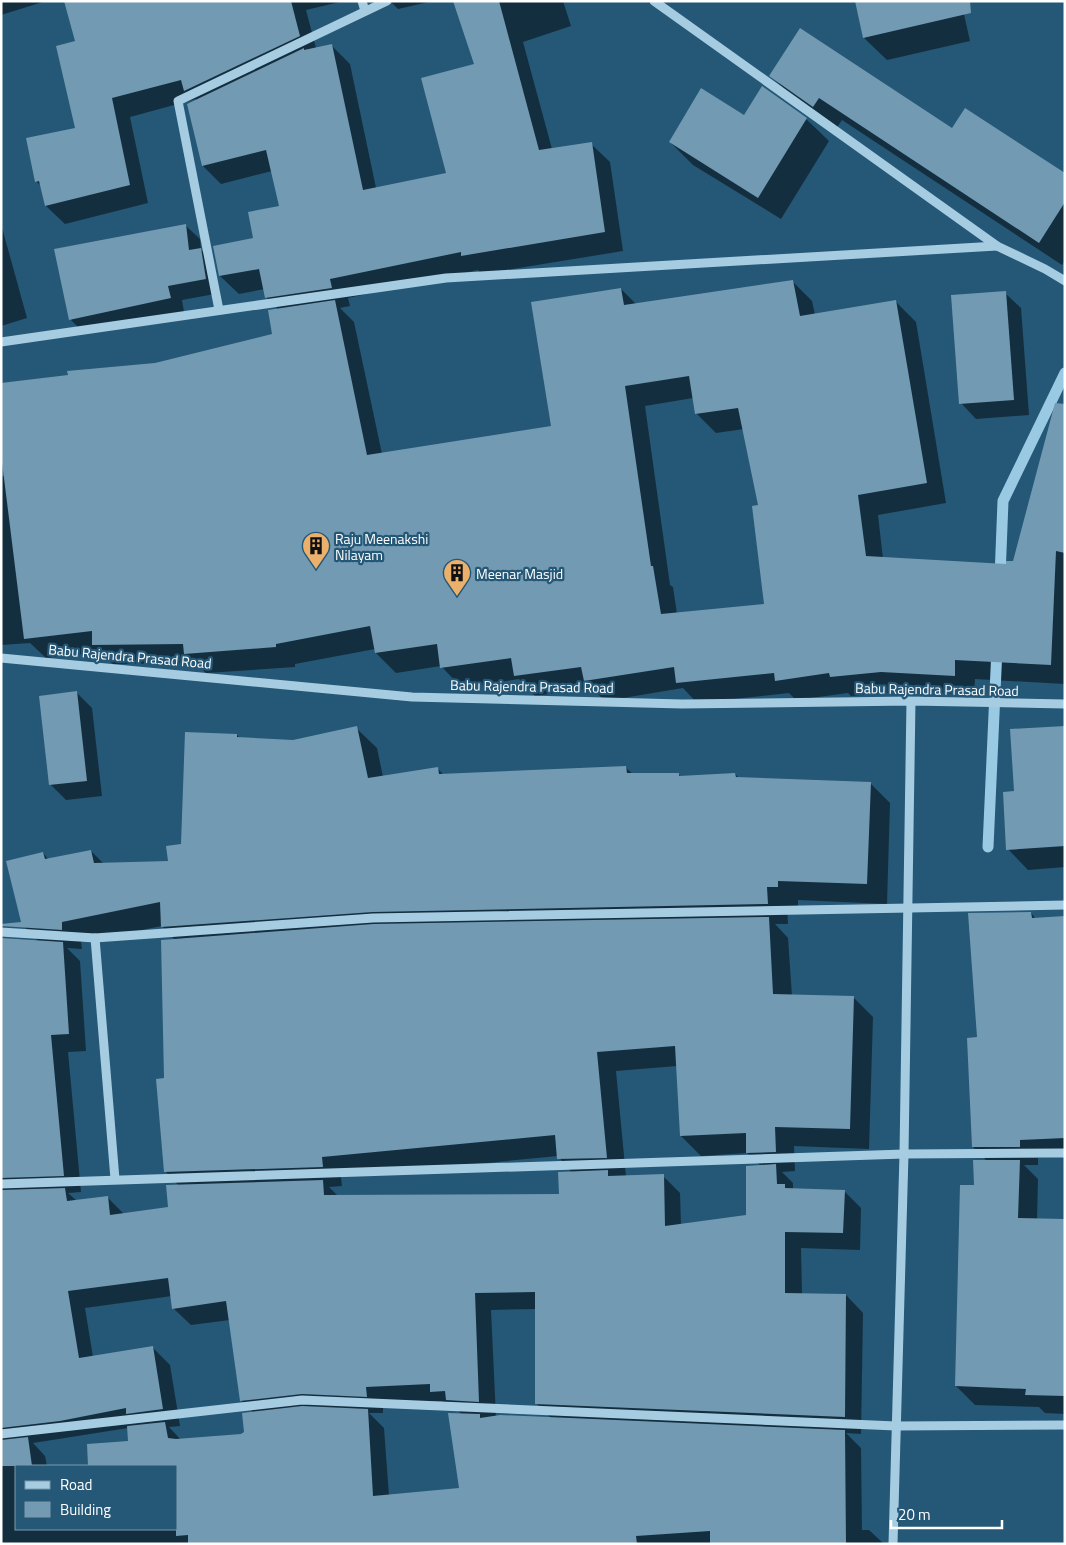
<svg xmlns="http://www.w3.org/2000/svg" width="1066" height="1545" font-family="'Titillium Web',sans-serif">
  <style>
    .shadow { fill: #0007; fill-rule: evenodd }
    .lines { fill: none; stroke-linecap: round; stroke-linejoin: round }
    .stream { stroke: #9ac9e3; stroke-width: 11 }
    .building { fill: #729ab3; fill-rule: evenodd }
    .minor { stroke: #a6cce2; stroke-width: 9 }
    .labels { text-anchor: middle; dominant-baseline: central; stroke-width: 4.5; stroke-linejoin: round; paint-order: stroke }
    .poi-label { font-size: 14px; fill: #fff; stroke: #255776; text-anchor: start }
    .street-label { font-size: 14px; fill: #fff; stroke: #255776 }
  </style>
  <rect width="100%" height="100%" fill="#255776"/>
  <g class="shadow">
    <polygon points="1,1 46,1 1,15"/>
    <path d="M66,1h278l-38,9 10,38 15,-3 19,19 26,124 72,-14 27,-109 -21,-64h109l8,25 -48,16 29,107 39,-5 19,18 13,89 -142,23 -3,-4 -130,28 2,8 -10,2 14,14 28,132 171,-27 68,-138 16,16 155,-24 20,20 3,14 81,-13 20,20 30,181 -68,12 5,44 124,7 7,-3 51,-113v234l-90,-5 -1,16 -72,-3 -51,4 -3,-3 -52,7 -7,-7 -92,10 -14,-15 -78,13 -13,-13 -57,8 -16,-17 -57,9 -21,-22 -45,7 -20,-20 -1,-4 -80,15v3l-89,6 -10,-10 -83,1 -12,-12 -55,6 -16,-15 -29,2v-169h4l151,-112 118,-29 5,-25 -13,-13 -1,-8 -26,5 -19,-18 35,-37 25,-32 -8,-36 -51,13 -18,-18 -7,-67 -66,18 18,86 -83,21 -19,-18 -4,-19 -6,-6 41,-52v-87zM693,398l3,15 20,20 28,-4 16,77 5,99 -88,9 -4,-27 -3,-2 -25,-179z"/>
    <polygon points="390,1 433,1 398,9"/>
    <polygon points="961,1 970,41 887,60 864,38"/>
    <polygon points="771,76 953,130 1065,174 1065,261 1062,265 842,120 836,129 794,98"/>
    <polygon points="744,116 806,119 829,141 781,219 693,165 670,142"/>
    <polygon points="1,224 27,318 1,326"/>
    <polygon points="185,225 200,239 201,250 214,264 220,293 182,300 184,312 85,334 71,320"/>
    <polygon points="1005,293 1021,308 1029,415 976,419 961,403"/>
    <polygon points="76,692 92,708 102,796 66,800 50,784"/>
    <polygon points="1065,727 1065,867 1028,870 1008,849 1015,793"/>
    <path d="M356,728l21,20 6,29 54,-9 7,7 182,-7 7,6h45l3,3 54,-3 4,4 131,5 20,20 -3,101 -89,-4v7h-11l1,17h-13l13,14 4,58 61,1 20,20 -4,132 -75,-3 1,25 -13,1 11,11v6l51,2 17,17 -1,42 -59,-2 1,46 44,1 17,18 -2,121 -15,-1 15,15 1,82h7l15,14h-883v-580l38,-22 -15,-16 19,-73 6,7 42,-9 13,13 66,-2 12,-17 55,-110 3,3 53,3zM162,926l13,14 -10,139 1,93 13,14 -10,22 -45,6 -17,-17 -30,4 -9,-8 13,-1 -13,-140 18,-1 -6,-90 -13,-13 15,1 -1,-7zM677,1066l4,70 20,20 46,-3 14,13 -14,50 -66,9 -1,-32 -17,-17 -37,1 -10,-106zM558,1156l14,17 -11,22 -223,1 -9,-9 13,-1 -1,-9zM172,1296l1,12 18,17 39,-5 11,80 13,13 -8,20 -5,2 -60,5 -12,-13 11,-1 -10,-61 -17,-17 -60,9 -8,-49zM536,1309v94l15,15 -55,-1 -5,-107zM442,1401l7,7h7l6,7 -1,74 -72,7 -5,-68 -15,-15h14v-9zM128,1428l3,38h45v63h-160v-63h31l-2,-10 -12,-13z"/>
    <polygon points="1031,913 1036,919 1065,917 1065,1157 1038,1158 1038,1165 1024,1165 1038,1179 1037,1220 1065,1220 1065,1414 1045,1413 1039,1407 975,1405 956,1386 975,1186 987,1161 973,1147 978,1038"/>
  </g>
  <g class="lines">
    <g class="stream">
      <polyline points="1000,577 1003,501 1065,373"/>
      <polyline points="988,847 997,648"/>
    </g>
  </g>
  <g class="building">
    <polygon points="64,1 291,1 300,36 184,91 181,80 112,98 130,185 45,206 39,181 35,182 26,138 75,128 56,46 75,41"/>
    <polygon points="453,1 499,1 539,150 592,142 605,232 461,256 461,252 330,279 332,288 265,298 259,269 219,276 213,246 253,238 248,212 279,206 266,150 202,166 187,104 304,48 304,50 332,44 363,190 446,173 421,78 474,64"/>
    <polygon points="855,1 970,1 971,13 863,38"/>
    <polygon points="800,28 952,128 965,108 1065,173 1065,202 1039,243 819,98 813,107 769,76"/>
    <polygon points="762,86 807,118 758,198 669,142 701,88 744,115"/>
    <polygon points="186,224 189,250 201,248 206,279 168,286 171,298 69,320 54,249"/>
    <path d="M793,280l7,36 96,-16 31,183 -69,12 8,61 140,8v-3h7l42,-158 10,1v149l-9,-2 -5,114 -96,-5v16l-74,-4 -51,5 -1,-4 -54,8 -1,-8 -98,10 -2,-16 -90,14 -3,-14 -67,9 -3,-18 -71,10 -3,-24 -62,9 -5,-27 -94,18v3l-92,7 -1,-10 -91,1v-14l-68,8 -23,-185v-71l67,-8 -1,-4 88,-8 117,-29 -4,-24 67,-10 32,155 184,-29 -20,-124 90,-14 3,17zM689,376l6,38 43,-6 20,97 -6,1 12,98 -103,10 -8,-48h-2l-26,-180z"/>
    <polygon points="1006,291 1014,400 959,404 951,295"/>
    <polygon points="77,691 87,781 49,785 39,696"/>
    <polygon points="357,726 368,778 438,767 439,774 626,766 627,773 679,773 679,776 735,773 736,777 871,782 867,884 778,881 778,887 767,887 768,904 373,912 161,927 160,902 62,922 62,930 1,926 1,924 21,922 6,861 43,852 45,859 91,850 94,863 168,861 166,846 181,844 185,732 237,734 237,737 293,740"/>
    <polygon points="1065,726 1065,846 1006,850 1003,792 1014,791 1010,729"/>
    <polygon points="1031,912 1032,918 1065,916 1065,1138 1020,1140 1020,1147 972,1147 967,1038 977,1037 968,913"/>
    <polygon points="769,917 773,994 854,996 850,1129 775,1127 776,1152 746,1153 746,1133 680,1136 675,1046 597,1052 607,1158 557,1159 555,1135 322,1157 323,1167 164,1172 156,1079 164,1078 161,940 373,924"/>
    <polygon points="1,938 63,942 69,1034 51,1035 64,1176 1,1178"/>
    <polygon points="973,1160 1020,1160 1018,1218 1065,1219 1065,1396 1025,1395 1026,1389 955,1386 960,1185 974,1185"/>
    <polygon points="776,1164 777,1184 785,1184 785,1188 845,1190 843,1233 785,1232 785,1293 846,1294 845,1417 535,1404 535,1292 475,1293 479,1402 446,1400 445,1391 430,1392 430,1384 366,1387 367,1397 302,1394 240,1401 226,1301 172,1309 168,1278 68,1291 79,1358 153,1346 163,1409 126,1414 126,1408 60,1421 1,1428 1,1190 65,1188 67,1201 108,1196 110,1215 168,1207 166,1185 323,1180 324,1195 559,1194 558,1172 608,1170 608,1176 664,1174 665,1226 746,1215 746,1166"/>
    <polygon points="302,1406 368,1409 373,1496 459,1488 448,1413 480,1414 480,1418 500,1415 845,1430 846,1544 710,1544 710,1531 636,1536 637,1544 188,1544 188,1535 176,1536 176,1466 88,1466 87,1444 128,1441 127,1426 165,1422 168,1438 176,1439 241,1434 244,1432 242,1413"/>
    <polygon points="28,1437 32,1466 1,1466 1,1440"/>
  </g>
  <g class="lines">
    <g class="minor">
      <polyline points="362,1 365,11"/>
      <polyline points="654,1 997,246 1045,269 1065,281"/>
      <polyline points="219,310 178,101 387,1"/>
      <polyline points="1,342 446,278 997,246"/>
      <polyline points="1,658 412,697 682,704 911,701 1065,704"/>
      <polyline points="1,932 95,938 373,918 1065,905"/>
      <polyline points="95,938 115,1179"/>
      <polyline points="1,1184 904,1154 1065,1153"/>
      <polyline points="1,1434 302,1400 896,1426 1065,1425"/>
      <polyline points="893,1544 904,1154 911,701"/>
    </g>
  </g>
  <defs>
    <symbol id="building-pin" viewBox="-11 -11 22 30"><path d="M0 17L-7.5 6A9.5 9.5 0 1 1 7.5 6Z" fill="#ebb06b" stroke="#255776"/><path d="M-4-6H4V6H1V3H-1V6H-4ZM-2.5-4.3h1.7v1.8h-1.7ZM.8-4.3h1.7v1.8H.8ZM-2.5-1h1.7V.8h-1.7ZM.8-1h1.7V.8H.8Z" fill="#111"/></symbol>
  </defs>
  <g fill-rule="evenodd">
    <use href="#building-pin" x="300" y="530" width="32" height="43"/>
    <use href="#building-pin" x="441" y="557" width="32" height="43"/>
  </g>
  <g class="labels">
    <g class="poi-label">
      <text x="335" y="538">Raju Meenakshi<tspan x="335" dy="16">Nilayam</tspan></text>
      <text x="476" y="573">Meenar Masjid</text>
    </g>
    <g class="street-label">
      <text transform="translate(130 656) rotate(5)">Babu Rajendra Prasad Road</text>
      <text transform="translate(532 686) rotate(1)">Babu Rajendra Prasad Road</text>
      <text transform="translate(937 689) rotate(1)">Babu Rajendra Prasad Road</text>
    </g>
  </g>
  <rect width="1066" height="1545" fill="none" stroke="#ffffff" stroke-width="5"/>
  <rect x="15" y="1465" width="162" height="65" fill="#255776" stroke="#7c9aad"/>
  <rect x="25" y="1481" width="25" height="8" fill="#a6cce2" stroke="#7c9aad"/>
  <text x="60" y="1490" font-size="15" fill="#ffffff">Road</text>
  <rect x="25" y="1502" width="25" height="15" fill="#729ab3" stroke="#7c9aad"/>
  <text x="60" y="1515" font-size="15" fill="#ffffff">Building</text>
  <path d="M891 1520v8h111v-8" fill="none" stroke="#ffffff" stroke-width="2.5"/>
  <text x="898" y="1520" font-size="15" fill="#ffffff" stroke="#255776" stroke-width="4" paint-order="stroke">20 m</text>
</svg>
